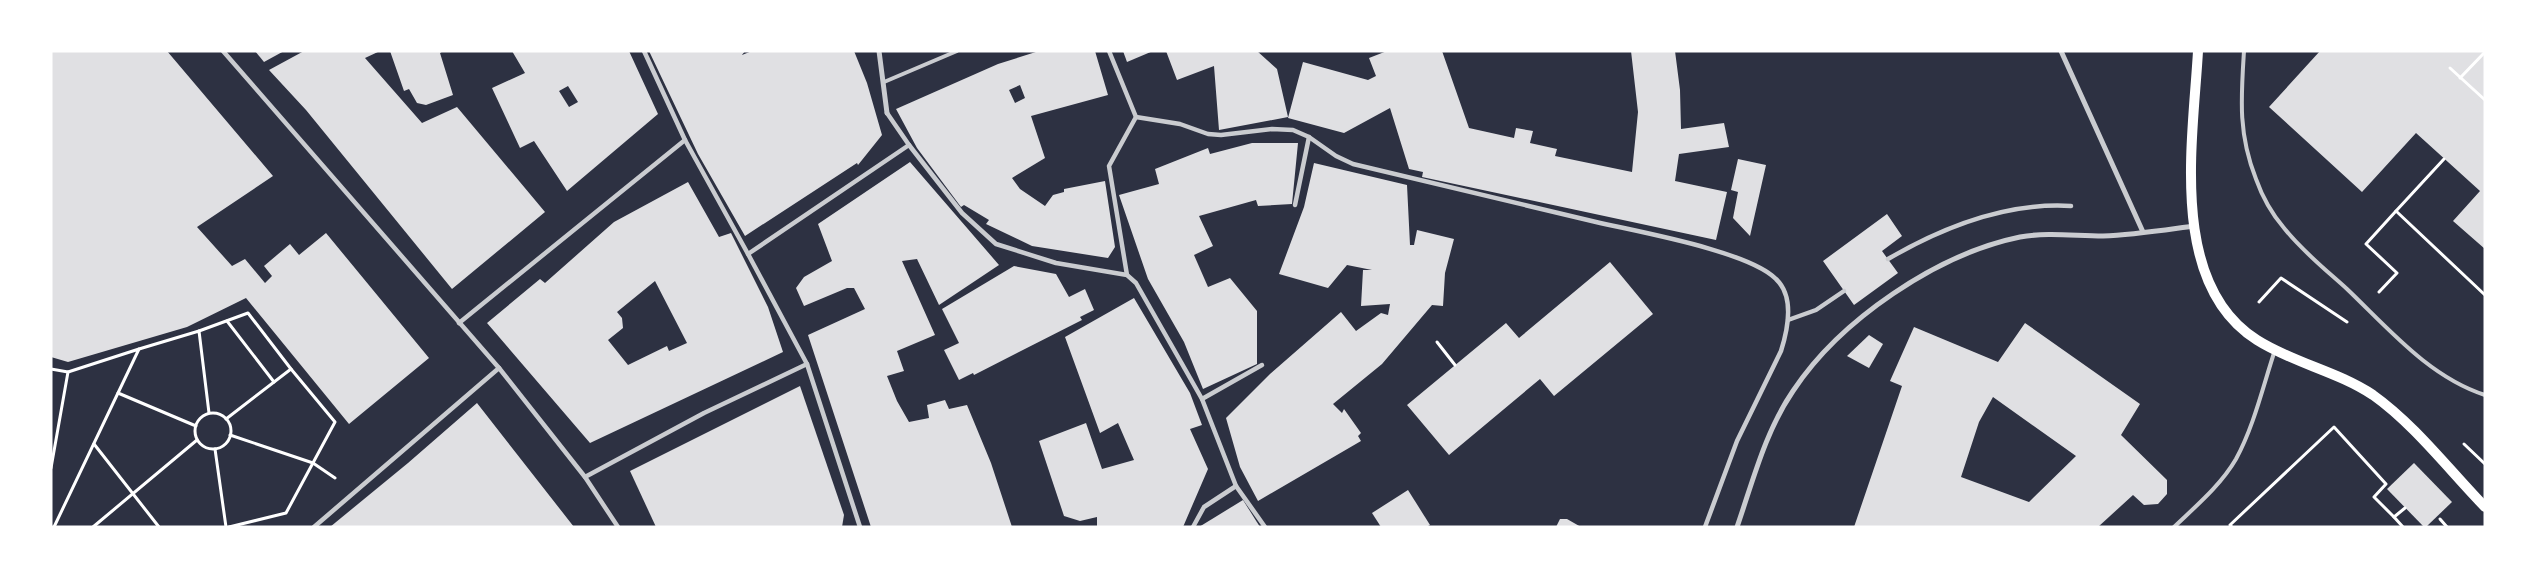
<svg xmlns="http://www.w3.org/2000/svg" width="2536" height="578" font-family="Helvetica,sans-serif">
  <style>
    .building { fill: #e0e0e3; fill-rule: evenodd }
    .lines { fill: none; stroke-linecap: round; stroke-linejoin: round }
    .path { stroke: #fff; stroke-width: 3 }
    .service { stroke: #caccd0; stroke-width: 4 }
    .pedestrian { stroke: #caccd0; stroke-width: 4.5 }
    .minor { stroke: #caccd0; stroke-width: 5 }
    .secondary { stroke: #fff; stroke-width: 10 }
  </style>
  <rect width="100%" height="100%" fill="#2d3142"/>
  <g class="building">
    <polygon points="51,51 167,51 273,176 197,227 232,266 245,259 265,283 272,276 264,266 290,244 299,255 326,233 429,358 349,424 246,298 187,327 68,362 51,357"/>
    <polygon points="255,51 284,51 264,62"/>
    <polygon points="304,51 380,51 365,58 422,123 457,107 545,212 452,289 306,110 269,70"/>
    <polygon points="390,51 443,51 440,53 453,95 426,105 417,103 409,89 404,91"/>
    <path d="M512,51h117l29,63 -91,77 -33,-50 -14,7 -28,-60 33,-15zM568,86l10,16 -9,5 -10,-16z"/>
    <polygon points="649,51 745,51 742,55 752,51 854,51 867,83 882,135 858,165 857,163 745,236 698,154"/>
    <path d="M1039,51h56l13,44 -77,21 14,42 -33,20 8,11 25,17 8,-11 11,-3v-3l41,-8 10,66 -7,11 -76,-12 -46,-22 3,-4 -25,-15 -3,2 -44,-59 -21,-39 102,-45zM1020,85l5,13 -10,5 -6,-13z"/>
    <polygon points="1123,51 1153,51 1127,62"/>
    <polygon points="1166,51 1257,51 1277,69 1288,117 1219,130 1214,66 1177,80"/>
    <polygon points="1387,51 1442,51 1469,128 1514,138 1516,128 1533,131 1530,143 1557,149 1555,156 1632,172 1638,112 1631,51 1675,51 1680,90 1681,129 1724,123 1729,147 1679,154 1675,181 1727,192 1716,240 1422,177 1423,172 1409,169 1390,108 1344,133 1288,118 1303,62 1368,80 1376,76 1369,58"/>
    <polygon points="2320,51 2485,51 2485,249 2453,221 2480,191 2416,133 2362,192 2269,107"/>
    <polygon points="1252,143 1298,143 1292,204 1258,206 1256,200 1199,216 1213,246 1194,255 1208,287 1230,278 1257,311 1257,364 1203,389 1184,342 1148,279 1119,195 1159,184 1155,169 1208,148 1210,154"/>
    <polygon points="1738,159 1766,165 1750,236 1733,218 1738,192 1731,190"/>
    <polygon points="910,162 999,265 939,305 917,259 902,261 935,335 897,351 904,371 887,376 897,401 909,422 929,418 927,405 945,400 949,409 967,405 991,463 1012,527 871,527 808,335 865,309 854,288 847,288 804,306 796,288 804,277 832,261 818,224"/>
    <polygon points="1314,163 1407,185 1410,245 1414,245 1417,230 1454,239 1445,273 1443,306 1432,305 1382,364 1333,404 1342,413 1344,409 1361,433 1358,436 1361,441 1258,501 1240,467 1226,418 1270,374 1341,312 1356,331 1381,313 1388,315 1390,304 1361,306 1363,270 1372,270 1347,265 1328,288 1279,274 1304,207"/>
    <path d="M688,182l31,55 12,-4 37,74 15,45 -193,91 -103,-120 53,-44 5,4 69,-61zM655,281l32,62 -18,8 -2,-5 -39,19 -20,-25 15,-12 -1,-10 -5,-6z"/>
    <polygon points="1887,214 1902,236 1882,251 1898,273 1854,305 1823,261"/>
    <polygon points="1610,262 1653,314 1554,396 1540,379 1449,455 1407,405 1506,323 1519,338"/>
    <polygon points="1014,266 1056,274 1069,297 1085,289 1094,310 1080,317 1082,320 974,375 973,373 959,380 944,350 959,343 942,309"/>
    <polygon points="1134,298 1190,393 1202,425 1190,429 1208,469 1183,527 1097,527 1097,517 1080,521 1064,516 1039,441 1086,423 1102,469 1134,460 1118,423 1100,433 1065,337"/>
    <path d="M2025,323l115,81 -19,31 46,45v14l-9,10 -14,1 -11,-10 -35,32h-244l48,-141 -12,-5 24,-54 84,35zM1993,397l83,59 -47,46 -68,-25 18,-55z"/>
    <polygon points="1869,335 1883,344 1869,368 1847,356"/>
    <polygon points="800,386 844,515 842,527 656,527 630,471"/>
    <polygon points="477,403 574,527 330,527 408,463"/>
    <polygon points="2414,463 2452,502 2426,527 2424,527 2387,489"/>
    <polygon points="1408,490 1430,525 1426,527 1381,527 1372,513"/>
    <polygon points="1243,500 1260,527 1199,527"/>
    <polygon points="1560,519 1567,519 1581,527 1556,527"/>
  </g>
  <g class="lines">
    <g class="path">
      <polyline points="2450,68 2485,100"/>
      <polyline points="2460,78 2485,52"/>
      <polyline points="2444,159 2396,211 2485,295"/>
      <polyline points="2379,292 2397,273 2366,244 2396,211"/>
      <polyline points="2259,302 2281,278 2347,322"/>
      <polyline points="227,321 274,382"/>
      <polyline points="199,331 248,313 291,369 226,419"/>
      <polyline points="1437,342 1455,365"/>
      <polyline points="139,349 199,331 209,413"/>
      <polyline points="51,369 68,372 51,468"/>
      <polyline points="118,393 196,426"/>
      <circle cx="213" cy="431" r="18"/>
      <polyline points="230,435 313,463 335,478"/>
      <polyline points="94,444 159,527"/>
      <polyline points="2464,444 2485,464"/>
      <polyline points="215,449 226,527"/>
      <polyline points="2440,519 2447,527"/>
      <polyline points="54,527 139,349 68,372"/>
      <polyline points="93,527 197,440"/>
      <polyline points="229,527 286,513 335,422 291,369"/>
      <polyline points="2232,527 2230,525 2334,427 2386,484 2374,497 2394,517"/>
      <polyline points="2403,527 2394,517 2405,508"/>
    </g>
    <g class="service">
      <path d="M2244,51c-3,47 -6,83 12,128 6,17 16,35 28,49 18,23 42,42 63,61 41,39 82,88 138,106"/>
      <polyline points="884,82 957,51"/>
      <path d="M2174,527c22,-21 47,-42 62,-68 18,-33 27,-73 39,-109"/>
    </g>
    <g class="pedestrian">
      <polyline points="223,51 499,368 585,477 618,527"/>
      <polyline points="644,51 685,140 748,254"/>
      <path d="M1109,51l27,66 44,7 28,10 13,1 51,-6 21,1 16,7 27,19 17,8c81,20 162,39 243,58 43,10 152,29 180,57 19,18 12,50 5,72l-44,90 -32,86"/>
      <polyline points="909,145 962,213 996,244 1056,263 1127,275 1136,283 1202,399 1236,486 1265,527"/>
      <polyline points="1295,205 1309,137"/>
      <path d="M1888,259c55,-32 118,-57 183,-53"/>
      <polyline points="1127,275 1109,166 1136,117"/>
      <polyline points="1788,320 1816,310 1844,291"/>
      <polyline points="459,323 685,140"/>
      <polyline points="1202,399 1262,365"/>
      <polyline points="585,477 704,413 807,364"/>
      <polyline points="314,527 499,368"/>
      <polyline points="860,527 807,364 748,254 909,145 887,113"/>
      <polyline points="1193,527 1204,507 1236,486"/>
    </g>
    <g class="minor">
      <polyline points="879,51 887,113"/>
      <polyline points="2061,51 2143,232"/>
      <path d="M1737,527c16,-46 28,-95 56,-136 47,-71 144,-137 227,-154 28,-5 55,-1 83,-1 30,-1 61,-6 91,-10"/>
    </g>
    <path class="secondary" d="M2198,51c-5,90 -30,233 59,289 36,23 80,31 116,55 41,29 77,76 112,112"/>
  </g>
  <rect width="2536" height="578" fill="none" stroke="#ffffff" stroke-width="105"/>
</svg>
